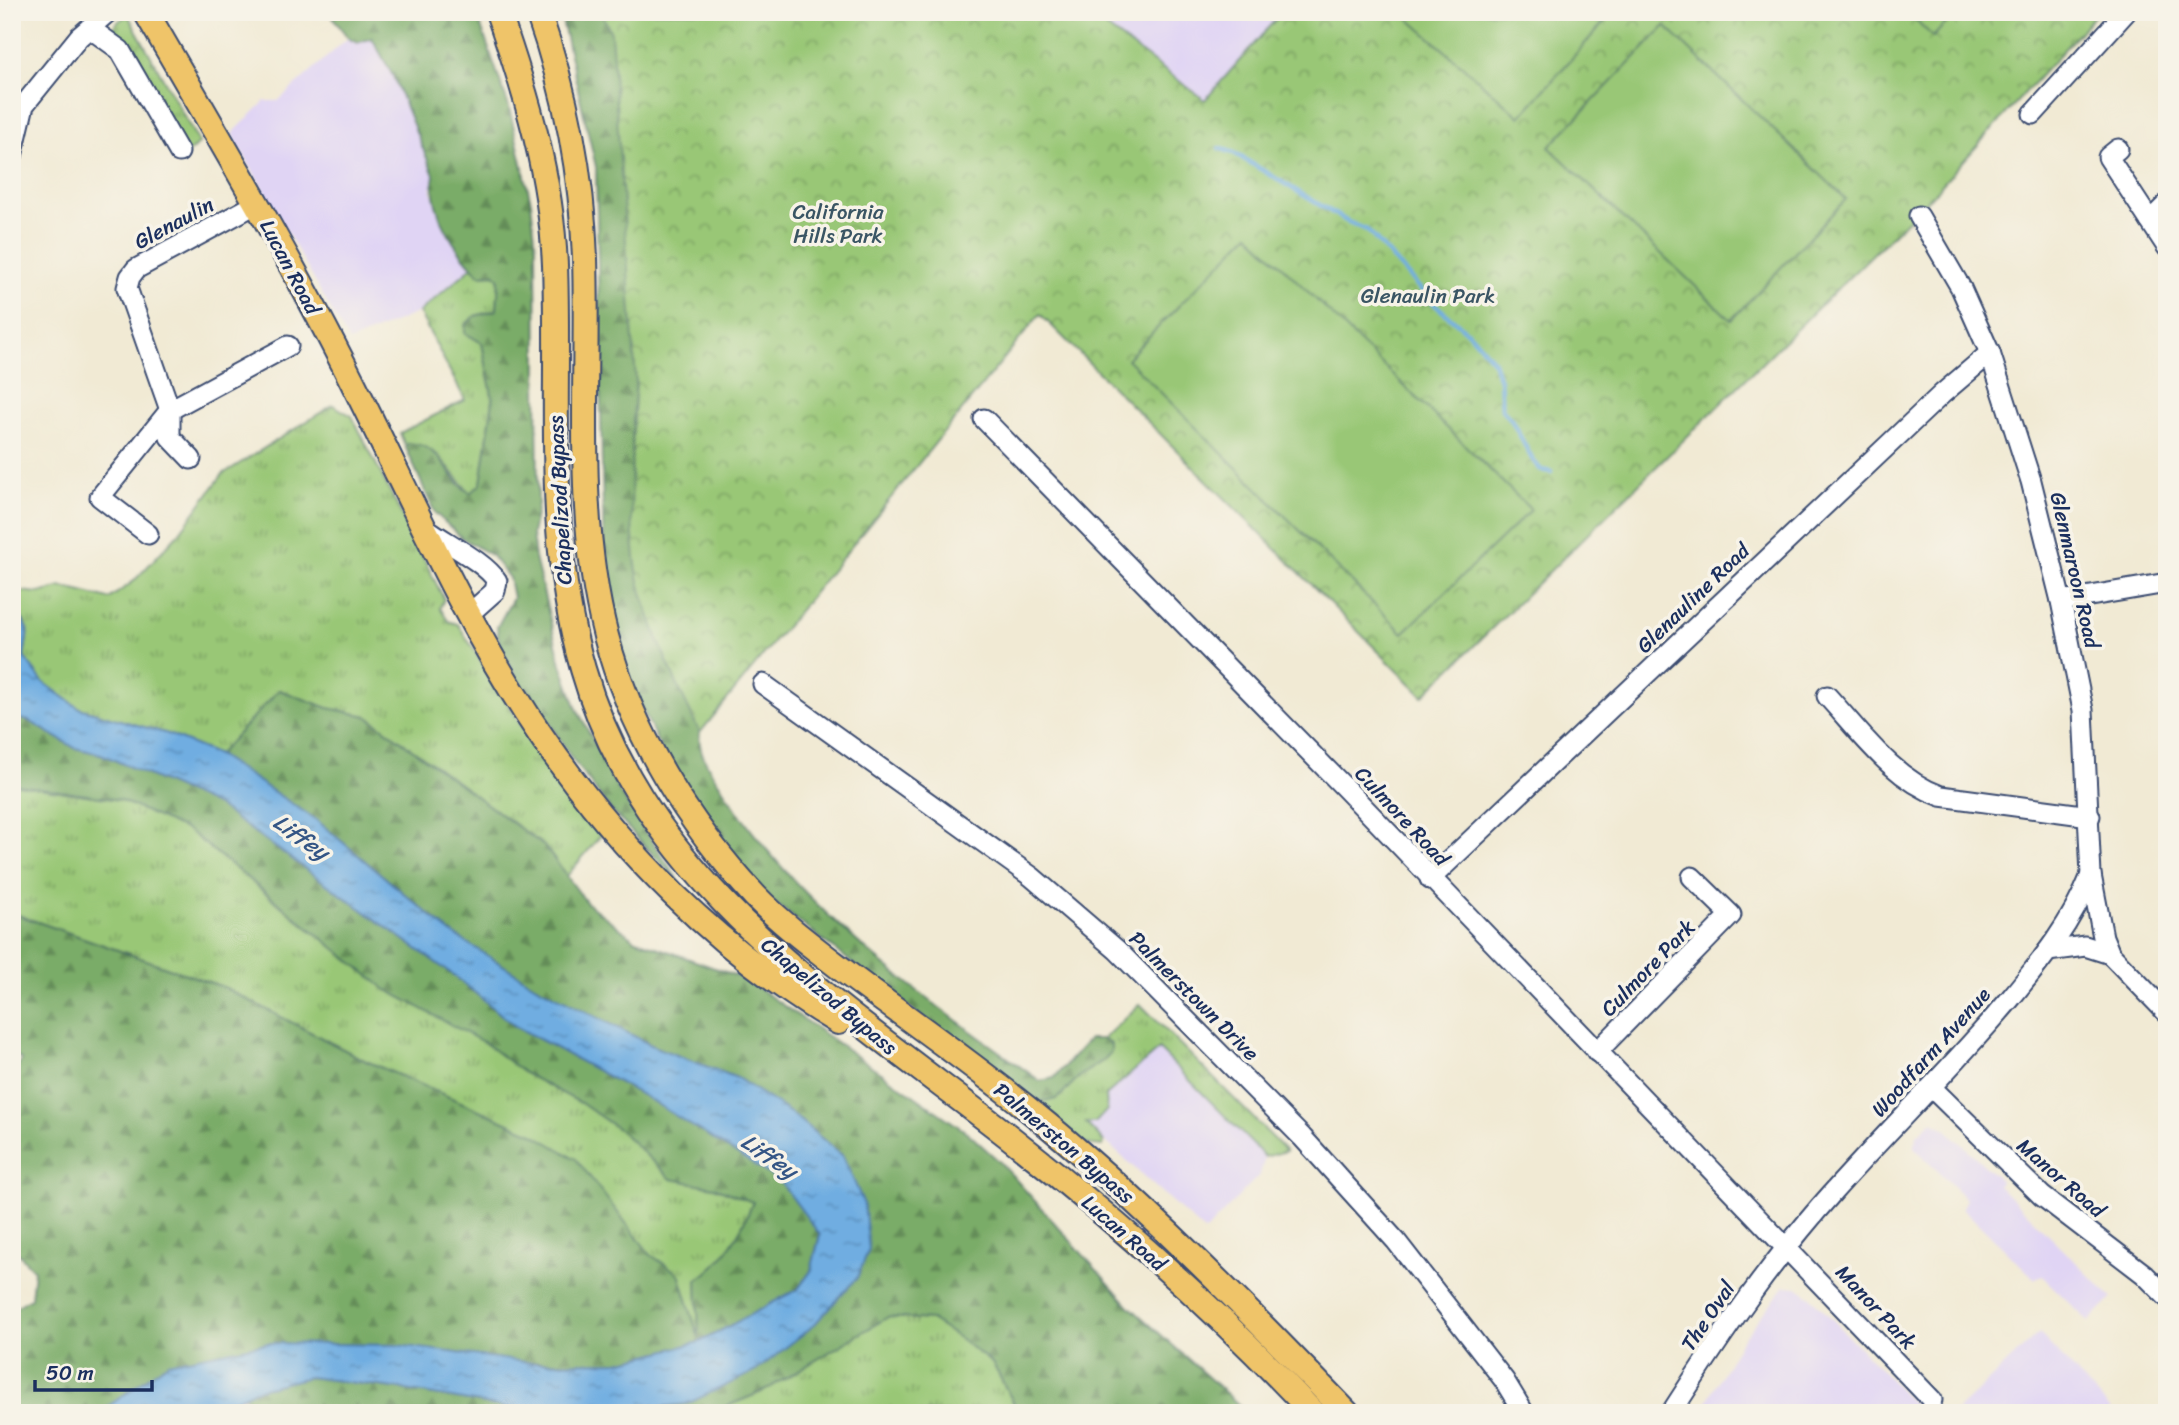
<svg xmlns="http://www.w3.org/2000/svg" width="2179" height="1425" font-family="Sriracha,sans-serif">
  <style>
    .built { fill: #e0d4f4 }
    .grass { fill: url(#grass-tufts); stroke: #5a7b6a; stroke-width: 2 }
    .forest { fill: url(#forest-firs); stroke: #4a6e62; stroke-width: 2 }
    .park { fill: url(#park-crowns); stroke: #5a7b6a; stroke-width: 2 }
    .pitch { fill: #99c776; stroke: #5a7b6a; stroke-width: 2 }
    .water { fill: url(#water-ripples); stroke: #456ea0; stroke-width: 2 }
    .lines { fill: none; stroke-linecap: round; stroke-linejoin: round }
    .stream { stroke: #6fade1; stroke-width: 4.5 }
    .minor-casing { stroke: #3b4b70; stroke-width: 23 }
    .major-casing { stroke: #3b4b70; stroke-width: 28 }
    .minor { stroke: #fff; stroke-width: 19 }
    .major { stroke: #efc469; stroke-width: 24 }
    .labels { text-anchor: middle; dominant-baseline: central; stroke-width: 7; stroke-linejoin: round; paint-order: stroke }
    .park-label { font-size: 21px; fill: #3a5564; stroke: #f7f3e8 }
    .street-label { font-size: 21px; fill: #1b2f5e; stroke: #f7f3e8 }
    .water-label { font-size: 23px; font-style: italic; fill: #345585; stroke: #f7f3e8 }
  </style>
  <defs>
    <pattern id="grass-tufts" width="24" height="20" patternUnits="userSpaceOnUse" patternTransform="scale(1.75)"><rect width="24" height="20" fill="#99c776"/><path d="M3 7l-1-3M5 7V3M7 7l1-3M15 17l-1-3M17 17v-4M19 17l1-3" fill="none" stroke="#7ca264"/></pattern>
    <pattern id="forest-firs" width="22" height="20" patternUnits="userSpaceOnUse" patternTransform="scale(1.75)"><rect width="22" height="20" fill="#7aac67"/><path d="M5 1l3.5 6h-7zM16 11l3.5 6h-7z" fill="#638c58"/></pattern>
    <pattern id="park-crowns" width="20" height="18" patternUnits="userSpaceOnUse" patternTransform="scale(1.75)"><rect width="20" height="18" fill="#99c776"/><path d="M2 6a3 3 0 1 1 6 0M12 15a3 3 0 1 1 6 0" fill="none" stroke="#7ca264"/></pattern>
    <pattern id="water-ripples" width="26" height="14" patternUnits="userSpaceOnUse" patternTransform="scale(1.75)"><rect width="26" height="14" fill="#6fade1"/><path d="M2 4q2-2 4 0t4 0M15 11q2-2 4 0t4 0" fill="none" stroke="#5a8dba"/></pattern>
  </defs>
  <rect width="100%" height="100%" fill="#f7f3e8"/>
  <filter id="ink" filterUnits="userSpaceOnUse"><feTurbulence type="fractalNoise" baseFrequency=".0143" numOctaves="2"/><feDisplacementMap in="SourceGraphic" scale="14" xChannelSelector="R" yChannelSelector="G"/><feConvolveMatrix kernelMatrix="1 2 1 2 8 2 1 2 1" color-interpolation-filters="sRGB"/></filter>
  <filter id="wash" filterUnits="userSpaceOnUse"><feTurbulence type="fractalNoise" baseFrequency=".00686" numOctaves="4" result="noise"/><feDisplacementMap in="SourceGraphic" scale="28" xChannelSelector="R" yChannelSelector="G"/><feGaussianBlur stdDeviation="1.57" result="paint"/><feColorMatrix in="noise" values="0 0 0 0 0 0 0 0 0 0 0 0 0 0 0 0 0 1.4 0 .05"/><feComposite in="paint" operator="in"/></filter>
  <g filter="url(#wash)">
    <rect width="100%" height="100%" fill="#f1ead4"/>
    <g class="built">
      <polygon points="1086,12 1282,12 1205,101"/>
      <polygon points="372,37 393,76 434,176 431,191 437,207 452,238 472,267 419,312 349,342 232,134 265,101 278,101 348,38 357,43"/>
      <polygon points="1159,1049 1265,1157 1260,1174 1205,1232 1085,1123 1105,1095"/>
      <polygon points="1933,1121 1947,1130 2001,1181 1998,1185 2112,1298 2089,1322 2042,1276 2035,1279 1962,1208 1966,1199 1914,1147 1917,1135"/>
      <polygon points="1785,1286 1797,1287 1811,1297 1922,1413 1705,1413 1702,1410 1741,1341"/>
      <polygon points="2039,1333 2114,1413 1954,1413 1967,1401"/>
    </g>
    <g class="grass">
      <path d="M128,15l71,128 -13,12 -75,-116c1,-14 5,-17 17,-24z"/>
      <polygon points="472,267 480,275 494,274 499,277 497,310 475,316 465,326 465,333 482,343 493,400 481,484 470,493 438,455 409,443 405,446 400,433 465,400 419,312"/>
      <polygon points="333,405 352,416 444,599 440,608 448,621 458,624 552,775 602,834 567,876 544,846 367,716 328,708 279,690 218,755 168,734 79,708 43,682 24,657 28,631 12,599 12,590 39,593 62,587 109,599 134,581 179,533 223,474"/>
      <path d="M12,784l108,16 69,31 124,101 172,111 39,30 57,30 40,28 50,47 43,9 39,15c-13,32 -27,59 -56,78l3,62 -21,-68 -28,-18 -39,-47 -82,-77 -164,-71 -143,-74 -211,-74z"/>
      <polygon points="1140,1004 1286,1151 1265,1157 1159,1049 1106,1095 1107,1110 1095,1123 1086,1123 1104,1142 1103,1146 1081,1144 1032,1102 1057,1099 1079,1076 1104,1060 1111,1044 1103,1039"/>
      <polygon points="888,1317 931,1320 962,1340 993,1364 1019,1413 710,1413 764,1391"/>
    </g>
    <g class="forest">
      <path d="M329,12h147l33,95 22,95 5,46 2,256 -6,30 3,24 26,106 16,45 43,84 61,91 -70,-74 -39,-51 -26,-42 -18,-16 -29,-58 -2,-16 16,-29 -4,-20 -17,-22 -30,-18 -27,-25 -30,-67 4,-3c34,2 37,35 61,50l11,-9 12,-84 -11,-57 -17,-10v-8l10,-9 22,-6 2,-32 -5,-4 -14,1c-24,-23 -52,-66 -46,-100l-41,-99 -21,-38 -15,5 -9,-5z"/>
      <path d="M560,12h79l9,188 -16,237 3,103 65,193c-4,20 14,42 24,58 77,122 201,207 316,290l14,-3 35,-39h14l8,5v8l-7,8 -24,16 -23,23 -25,3 -270,-209 -85,-110 -46,-98 -18,-62 -9,-60 -8,-396z"/>
      <polygon points="279,690 328,708 367,716 544,846 587,903 634,939 745,979 968,1133 1000,1162 1129,1306 1248,1413 1019,1413 993,1364 962,1340 931,1320 888,1317 764,1391 710,1413 607,1413 622,1412 813,1326 843,1156 792,1114 737,1078 655,1047 536,986 450,932 315,819 218,755"/>
      <path d="M12,717l17,4 46,27 26,6 117,52 238,171 59,49 129,70 136,85 40,53 -9,37 -13,18 -98,53 -81,20 -451,1 -69,50h-87v-104l19,-11 3,-28 -22,-23v-174l10,-13 -10,-7v-140l211,74 143,74 164,71 46,27 75,96 28,19 20,64 -2,-58c28,-19 43,-46 56,-78l-39,-15 -43,-8 -50,-48 -40,-28 -57,-30 -39,-30 -100,-54 -196,-158 -69,-31 -108,-16z"/>
      <polygon points="309,1377 395,1388 536,1413 268,1413 243,1396 255,1390"/>
    </g>
    <path class="park" d="M601,12h485l119,88 77,-88h816l-168,186 -507,498 -383,-382 -340,419c-22,-46 -45,-94 -59,-144 -15,-55 -9,-150 -5,-208l-25,-348z"/>
    <g class="pitch">
      <polygon points="1401,12 1613,12 1520,117"/>
      <polygon points="1908,12 1956,12 1933,37"/>
      <polygon points="1665,26 1846,199 1731,320 1549,147"/>
      <polygon points="1249,234 1531,510 1403,633 1127,359"/>
    </g>
    <polygon class="water" points="12,599 28,631 24,657 43,682 79,708 168,734 218,755 315,819 450,932 536,986 655,1047 737,1078 792,1114 843,1156 864,1204 869,1249 857,1278 813,1326 756,1371 687,1404 607,1413 536,1413 395,1388 309,1377 255,1390 209,1413 99,1413 168,1363 267,1343 397,1345 532,1363 619,1362 700,1342 798,1289 811,1271 820,1235 780,1181 644,1096 515,1026 456,977 218,806 101,754 75,748 29,721 12,717"/>
    <g class="lines">
      <polyline class="stream" points="1219,148 1234,153 1348,222 1367,230 1432,302 1471,335 1494,362 1500,380 1502,410 1511,419 1532,459 1541,470 1551,472"/>
    </g>
  </g>
  <g filter="url(#ink)">
    <g class="lines">
      <defs>
        <g id="minor">
          <polyline points="92,25 95,32 120,50 179,152"/>
          <polyline points="2033,114 2126,12"/>
          <polyline points="2118,149 2108,157 2167,247"/>
          <polyline points="12,156 24,105 79,37 108,12"/>
          <polyline points="1919,216 1961,288 1990,353 2031,481 2061,601 2083,710 2091,875 2103,937 2110,954 2167,1013"/>
          <polyline points="2150,221 2167,204"/>
          <polyline points="984,419 1347,790 1932,1400"/>
          <polyline points="191,459 170,437 170,410 127,288 130,277 136,269 256,204"/>
          <path d="M426,528c20,15 59,34 71,53l-2,10 -27,24"/>
          <polyline points="148,534 100,497 170,410 288,346"/>
          <polyline points="2061,601 2167,583"/>
          <polyline points="763,684 1032,877 1117,950 1302,1137 1396,1241 1504,1380 1524,1413"/>
          <path d="M1827,696c34,37 66,83 114,100l149,20"/>
          <polyline points="1430,879 1942,394 1990,353"/>
          <polyline points="2048,951 2085,946 2110,954"/>
          <polyline points="1597,1052 1731,915 1692,877"/>
          <polyline points="1932,1088 2042,1196 2144,1274 2167,1297"/>
          <path d="M1671,1413c50,-78 101,-153 163,-222 58,-65 120,-125 176,-192 32,-39 62,-76 81,-124"/>
        </g>
        <g id="major">
          <path d="M146,12c74,128 150,255 215,387 56,113 108,231 179,335 78,115 179,217 298,288"/>
          <path d="M498,12c29,83 53,164 57,253 5,136 -11,270 28,404 62,217 262,339 429,470 106,83 209,175 301,274"/>
          <path d="M538,12c28,80 44,161 47,246 4,126 -11,254 21,378 25,96 82,188 149,260 28,29 62,54 93,78 60,45 122,88 180,135 114,92 217,198 319,304"/>
        </g>
      </defs>
      <use href="#minor" class="minor-casing"/>
      <use href="#major" class="major-casing"/>
      <use href="#minor" class="minor"/>
      <use href="#major" class="major"/>
    </g>
  </g>
  <g class="labels">
    <g class="park-label">
      <text x="838" y="212">California<tspan x="838" dy="24">Hills Park</tspan></text>
      <text x="1428" y="296">Glenaulin Park</text>
    </g>
    <g class="street-label">
      <text transform="translate(174 223) rotate(-28)">Glenaulin</text>
      <text transform="translate(290 267) rotate(62)">Lucan Road</text>
      <text transform="translate(560 500) rotate(-93)">Chapelizod Bypass</text>
      <text transform="translate(2075 570) rotate(77)">Glenmaroon Road</text>
      <text transform="translate(1693 598) rotate(-44)">Glenauline Road</text>
      <text transform="translate(1402 816) rotate(47)">Culmore Road</text>
      <text transform="translate(1648 968) rotate(-46)">Culmore Park</text>
      <text transform="translate(829 996) rotate(40)">Chapelizod Bypass</text>
      <text transform="translate(1194 996) rotate(45)">Palmerstown Drive</text>
      <text transform="translate(1931 1052) rotate(-48)">Woodfarm Avenue</text>
      <text transform="translate(1064 1143) rotate(40)">Palmerston Bypass</text>
      <text transform="translate(2061 1178) rotate(41)">Manor Road</text>
      <text transform="translate(1124 1233) rotate(41)">Lucan Road</text>
      <text transform="translate(1876 1307) rotate(47)">Manor Park</text>
      <text transform="translate(1708 1316) rotate(-56)">The Oval</text>
    </g>
    <g class="water-label">
      <text transform="translate(301 837) rotate(35)">Liffey</text>
      <text transform="translate(769 1156) rotate(34)">Liffey</text>
    </g>
  </g>
  <rect width="2179" height="1425" fill="none" stroke="#f7f3e8" stroke-width="42"/>
  <path d="M35 1380v10h117v-10" fill="none" stroke="#1b2f5e" stroke-width="3.5"/>
  <text x="46" y="1380" font-size="21" fill="#1b2f5e" stroke="#f7f3e8" stroke-width="5" paint-order="stroke">50 m</text>
</svg>
